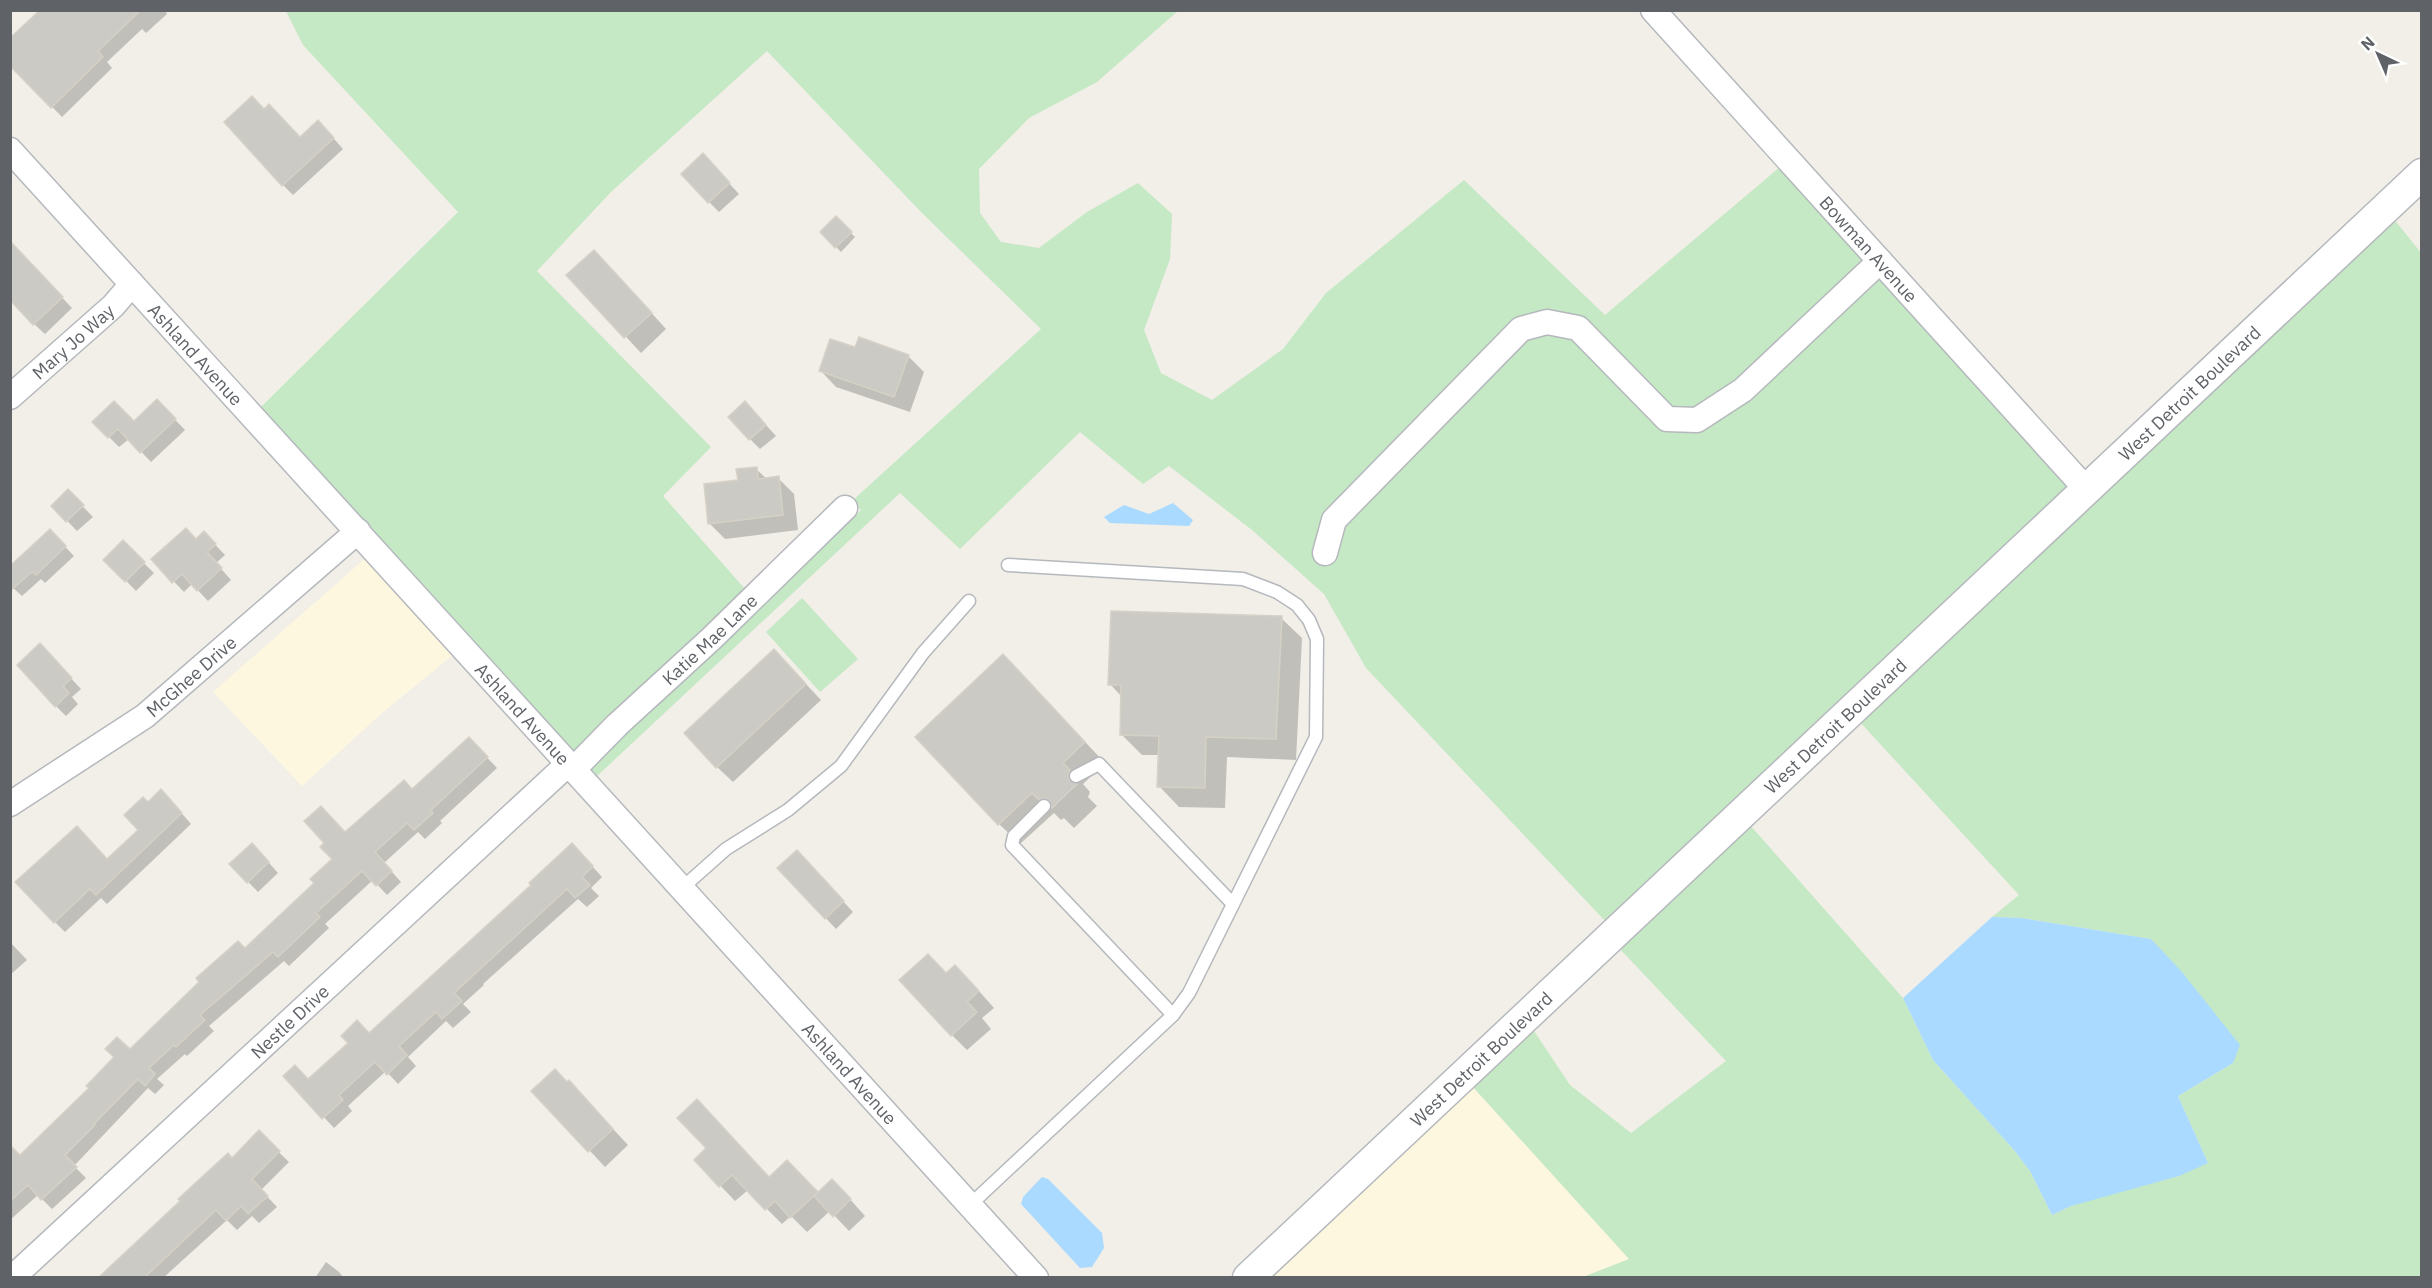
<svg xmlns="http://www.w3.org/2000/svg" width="2432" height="1288" font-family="'IBM Plex Sans',sans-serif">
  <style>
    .commercial { fill: #fef7e0 }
    .green { fill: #c5e8c5 }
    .water { fill: #aadaff }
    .shadow { fill: #0003 }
    .building { fill: #cccac5; stroke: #d6d1c6; stroke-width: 1.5 }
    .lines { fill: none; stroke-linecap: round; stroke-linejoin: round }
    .service-casing { stroke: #b5b8bc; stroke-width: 15 }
    .minor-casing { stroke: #b5b8bc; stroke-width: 27 }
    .tertiary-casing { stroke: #b5b8bc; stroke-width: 33 }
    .service { stroke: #fff; stroke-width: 12 }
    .minor { stroke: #fff; stroke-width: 24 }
    .tertiary { stroke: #fff; stroke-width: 30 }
    .labels { text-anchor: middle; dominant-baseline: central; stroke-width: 4.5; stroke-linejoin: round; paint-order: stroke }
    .street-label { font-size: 18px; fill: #5f6368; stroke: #fff }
  </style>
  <rect width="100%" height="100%" fill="#f1efe8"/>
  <g class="commercial">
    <polygon points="367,557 453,655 382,713 302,786 213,692"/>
    <polygon points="1471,1085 1630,1259 1583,1277 1266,1278"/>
  </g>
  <g class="green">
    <polygon points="1179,10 1097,82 1029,118 979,169 980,213 1001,242 1039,248 1087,212 1138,183 1172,214 1170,259 1144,330 1161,373 1212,400 1283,349 1326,293 1464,180 1605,315 1780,167 2069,487 1607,923 1366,668 1324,594 1252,530 1169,466 1143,484 1080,432 960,549 900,493 595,778 589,771 626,734 720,648 861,510 852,501 1041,329 922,213 767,51 611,192 537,271 711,447 663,496 745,589 572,752 260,408 458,212 303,45 286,11"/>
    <polygon points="2393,218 2422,254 2421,1277 1583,1277 1629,1259 1471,1085 1532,1028 1570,1085 1631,1133 1726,1061 1618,947 1749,824 1903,998 1933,1060 2014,1150 2030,1171 2052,1215 2071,1206 2208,1163 2178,1096 2233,1063 2151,939 2021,918 1992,917 2019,895 1859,721"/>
    <polygon points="802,598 858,659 820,692 766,632"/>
  </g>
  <g class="water">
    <polygon points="1173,503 1193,520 1189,526 1110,523 1104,517 1124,505 1149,514"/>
    <polygon points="1992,917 2021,918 2151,939 2182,972 2240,1045 2233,1063 2178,1096 2208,1163 2179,1176 2071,1206 2052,1215 2030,1171 2014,1150 1933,1060 1903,998"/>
    <polygon points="1042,1177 1048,1179 1102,1233 1104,1248 1092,1267 1080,1268 1021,1204 1023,1197"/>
  </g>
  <g class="shadow">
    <polygon points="43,10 165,10 167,14 146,33 142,29 107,62 112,68 62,117 10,64"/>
    <polygon points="264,110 300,138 328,132 343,149 293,195 283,185"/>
    <polygon points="713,166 739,194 719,212 709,202"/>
    <polygon points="836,218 855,237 841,252 822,232"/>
    <polygon points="10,243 72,308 45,334 34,324"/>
    <polygon points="610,267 666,329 641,353 569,275"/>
    <polygon points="856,349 908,356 924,372 910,412 836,387 821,371"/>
    <polygon points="157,401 185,430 151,462 129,439 119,447 94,422 134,423"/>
    <polygon points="755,413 776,436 760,449 750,439"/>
    <polygon points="756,469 767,479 778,478 794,494 798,530 725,539 709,523 739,482"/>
    <polygon points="68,491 93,517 77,531 53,506"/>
    <polygon points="50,531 74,556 45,583 41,579 22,596 10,585"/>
    <polygon points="204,533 225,555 216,563 231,580 208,601 192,584 184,592 153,560 196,541"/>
    <polygon points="123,543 154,573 136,591 106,560"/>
    <polygon points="1281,618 1302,638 1296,760 1227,757 1225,808 1179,807 1159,786 1160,755 1142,755 1121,734 1122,697 1110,684"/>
    <polygon points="50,656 81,689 72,697 78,704 66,716 56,706"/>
    <polygon points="789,666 821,700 733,782 717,767"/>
    <polygon points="1024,677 1105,763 1083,784 1090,792 1088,797 1097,806 1074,828 1064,818 1061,820 1054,813 1020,844 999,824"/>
    <polygon points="479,749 497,768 440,821 442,823 425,839 418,832 384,863 401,882 387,895 373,880 325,924 329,928 289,966 284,961 209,1026 214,1031 187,1056 185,1054 157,1079 164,1085 155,1094 148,1088 74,1166 86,1178 52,1209 38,1195 10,1220 10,1162 20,1158 130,1052 245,950 316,883 334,859 345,833"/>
    <polygon points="171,801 191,824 107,904 101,898 65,932 55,922 140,830 148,803"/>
    <polygon points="262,855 278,873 258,892 231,864"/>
    <polygon points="582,855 602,877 591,888 599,896 587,907 578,899 483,984 484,985 463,1004 471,1012 453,1028 446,1021 408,1057 416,1066 398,1084 386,1071 348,1106 352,1111 334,1128 285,1076 309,1081 369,1034"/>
    <polygon points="807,862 853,912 836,929 779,868"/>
    <polygon points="10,942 27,960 10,975"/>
    <polygon points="946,975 971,982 994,1008 982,1018 991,1029 967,1050 952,1035"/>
    <polygon points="534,1091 584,1098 628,1145 605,1167"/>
    <polygon points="259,1133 289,1162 261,1190 277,1207 259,1223 252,1216 237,1230 227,1220 163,1278 100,1278 232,1160"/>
    <polygon points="696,1160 769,1178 803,1177 819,1194 848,1197 865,1216 849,1231 830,1211 807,1232 791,1216 782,1224 748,1190 735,1201"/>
    <polygon points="326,1262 339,1272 344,1278 315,1278"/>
  </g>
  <g class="building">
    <polygon points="40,10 141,10 98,51 103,57 51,108 10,66 10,38"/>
    <polygon points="252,96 264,109 269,104 300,137 318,120 334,138 282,186 224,122"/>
    <polygon points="703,153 730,183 708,203 681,174"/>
    <polygon points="836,216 852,232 835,248 820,232"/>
    <polygon points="10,241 63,297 33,325 10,300"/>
    <polygon points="594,250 652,313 624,338 566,275"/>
    <polygon points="859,337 909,355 894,397 819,371 830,339 855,347"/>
    <polygon points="157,399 176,419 140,453 118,429 108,438 92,422 114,401 134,421"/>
    <polygon points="745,401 766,425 749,440 728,417"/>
    <polygon points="757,467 758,479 779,476 783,515 708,524 704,484 738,480 736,469"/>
    <polygon points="68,489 84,505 66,522 51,506"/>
    <polygon points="186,528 196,539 204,531 216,544 207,552 222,568 197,591 182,574 172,583 151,559"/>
    <polygon points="50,529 66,546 36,575 32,572 10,591 10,566"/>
    <polygon points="123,540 145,562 125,582 103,560"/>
    <polygon points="1111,611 1282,616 1276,739 1206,737 1205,788 1157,787 1159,736 1120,735 1121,685 1108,685"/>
    <polygon points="40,643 72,678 63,686 69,693 55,707 17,665"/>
    <polygon points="774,649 806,684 716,768 684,733"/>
    <polygon points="1003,654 1085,742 1063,763 1070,770 1068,775 1069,780 1077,784 1052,808 1049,800 1046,798 1039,800 1032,793 998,825 915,737"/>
    <polygon points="469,737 488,757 431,810 433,813 414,830 407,823 375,852 392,871 376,886 362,871 316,913 320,917 278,957 273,952 200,1015 205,1020 176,1047 174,1045 149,1068 155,1074 145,1086 138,1079 94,1124 95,1125 65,1155 77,1167 41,1200 28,1185 10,1201 10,1145 20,1155 89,1088 86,1086 114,1057 105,1049 117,1037 130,1049 199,982 196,978 238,941 245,948 314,883 310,879 332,859 320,847 324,843 304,821 321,806 345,832 404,780 412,789"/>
    <polygon points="161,789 182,813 96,895 90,889 54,923 15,882 77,826 107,859 138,830 124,815 143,797 148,802"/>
    <polygon points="252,843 269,862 247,883 229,864"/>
    <polygon points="572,843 593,866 582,877 590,885 575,898 567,889 454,993 462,1001 442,1019 436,1012 399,1046 407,1055 387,1075 375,1062 339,1095 343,1100 322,1119 283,1076 295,1065 308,1079 348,1043 341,1036 357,1020 369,1033 531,885 529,883"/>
    <polygon points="797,850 844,901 825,919 777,868"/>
    <polygon points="928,954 946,973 955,965 979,991 967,1002 977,1012 951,1036 899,980"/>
    <polygon points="555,1069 567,1082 569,1080 613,1129 588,1152 531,1091"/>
    <polygon points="697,1099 769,1177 787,1160 818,1192 790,1218 775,1201 765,1210 732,1175 719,1187 694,1160 706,1148 677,1118"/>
    <polygon points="259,1130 280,1151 252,1179 268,1196 248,1214 241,1206 226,1221 216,1210 144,1278 98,1278 180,1201 178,1199 228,1153 232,1158"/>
    <polygon points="832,1179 851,1199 833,1217 814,1196"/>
  </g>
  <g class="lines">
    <defs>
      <g id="service">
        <polyline points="1076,776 1099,764 1233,904"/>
        <polyline points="1044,806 1014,836 1012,845 1173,1015"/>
        <polyline points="681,889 726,849 788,810 841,766 923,653 969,601"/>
        <polyline points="970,1205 1173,1015 1189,993 1316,737 1317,639 1309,620 1297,605 1277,592 1243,579 1008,565"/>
      </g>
      <g id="minor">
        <path id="s1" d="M1653,10l433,479"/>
        <path id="s2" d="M10,150l1026,1128"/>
        <path id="s3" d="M10,397l103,-91 19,-22"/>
        <polyline points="1325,553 1334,520 1521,329 1547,322 1578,328 1667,419 1697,420 1743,390 1880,261"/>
        <path id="s4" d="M573,770l44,-45 94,-86 134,-131"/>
        <path id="s5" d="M10,804l135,-88 213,-185"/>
        <path id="s6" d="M12,1278l556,-514"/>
      </g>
      <g id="tertiary">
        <path id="s7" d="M1248,1278l1174,-1104"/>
      </g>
    </defs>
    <use href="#service" class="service-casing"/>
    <use href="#minor" class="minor-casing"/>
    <use href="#tertiary" class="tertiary-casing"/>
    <use href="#service" class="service"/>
    <use href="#minor" class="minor"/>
    <use href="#tertiary" class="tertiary"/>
  </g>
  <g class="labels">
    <g class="street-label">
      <text stroke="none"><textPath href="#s1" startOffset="322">Bowman Avenue</textPath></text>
      <text stroke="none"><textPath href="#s3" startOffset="84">Mary Jo Way</textPath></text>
      <text stroke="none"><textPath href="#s2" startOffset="276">Ashland Avenue</textPath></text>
      <text stroke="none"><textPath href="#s7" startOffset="1292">West Detroit Boulevard</textPath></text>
      <text stroke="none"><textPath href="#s4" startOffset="189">Katie Mae Lane</textPath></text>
      <text stroke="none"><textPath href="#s5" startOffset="222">McGhee Drive</textPath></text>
      <text stroke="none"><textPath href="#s2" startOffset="762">Ashland Avenue</textPath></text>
      <text stroke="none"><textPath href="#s7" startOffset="806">West Detroit Boulevard</textPath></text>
      <text stroke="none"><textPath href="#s6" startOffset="378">Nestle Drive</textPath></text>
      <text stroke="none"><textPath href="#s7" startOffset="320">West Detroit Boulevard</textPath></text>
      <text stroke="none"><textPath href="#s2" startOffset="1248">Ashland Avenue</textPath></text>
    </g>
  </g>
  <rect width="2432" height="1288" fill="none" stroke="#5f6368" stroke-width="24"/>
  <g transform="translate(2378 54) rotate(316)" stroke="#ffffff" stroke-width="4.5" paint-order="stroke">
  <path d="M0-4.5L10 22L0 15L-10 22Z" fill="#5f6368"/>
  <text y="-9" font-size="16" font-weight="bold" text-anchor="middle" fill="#5f6368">N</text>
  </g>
</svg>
